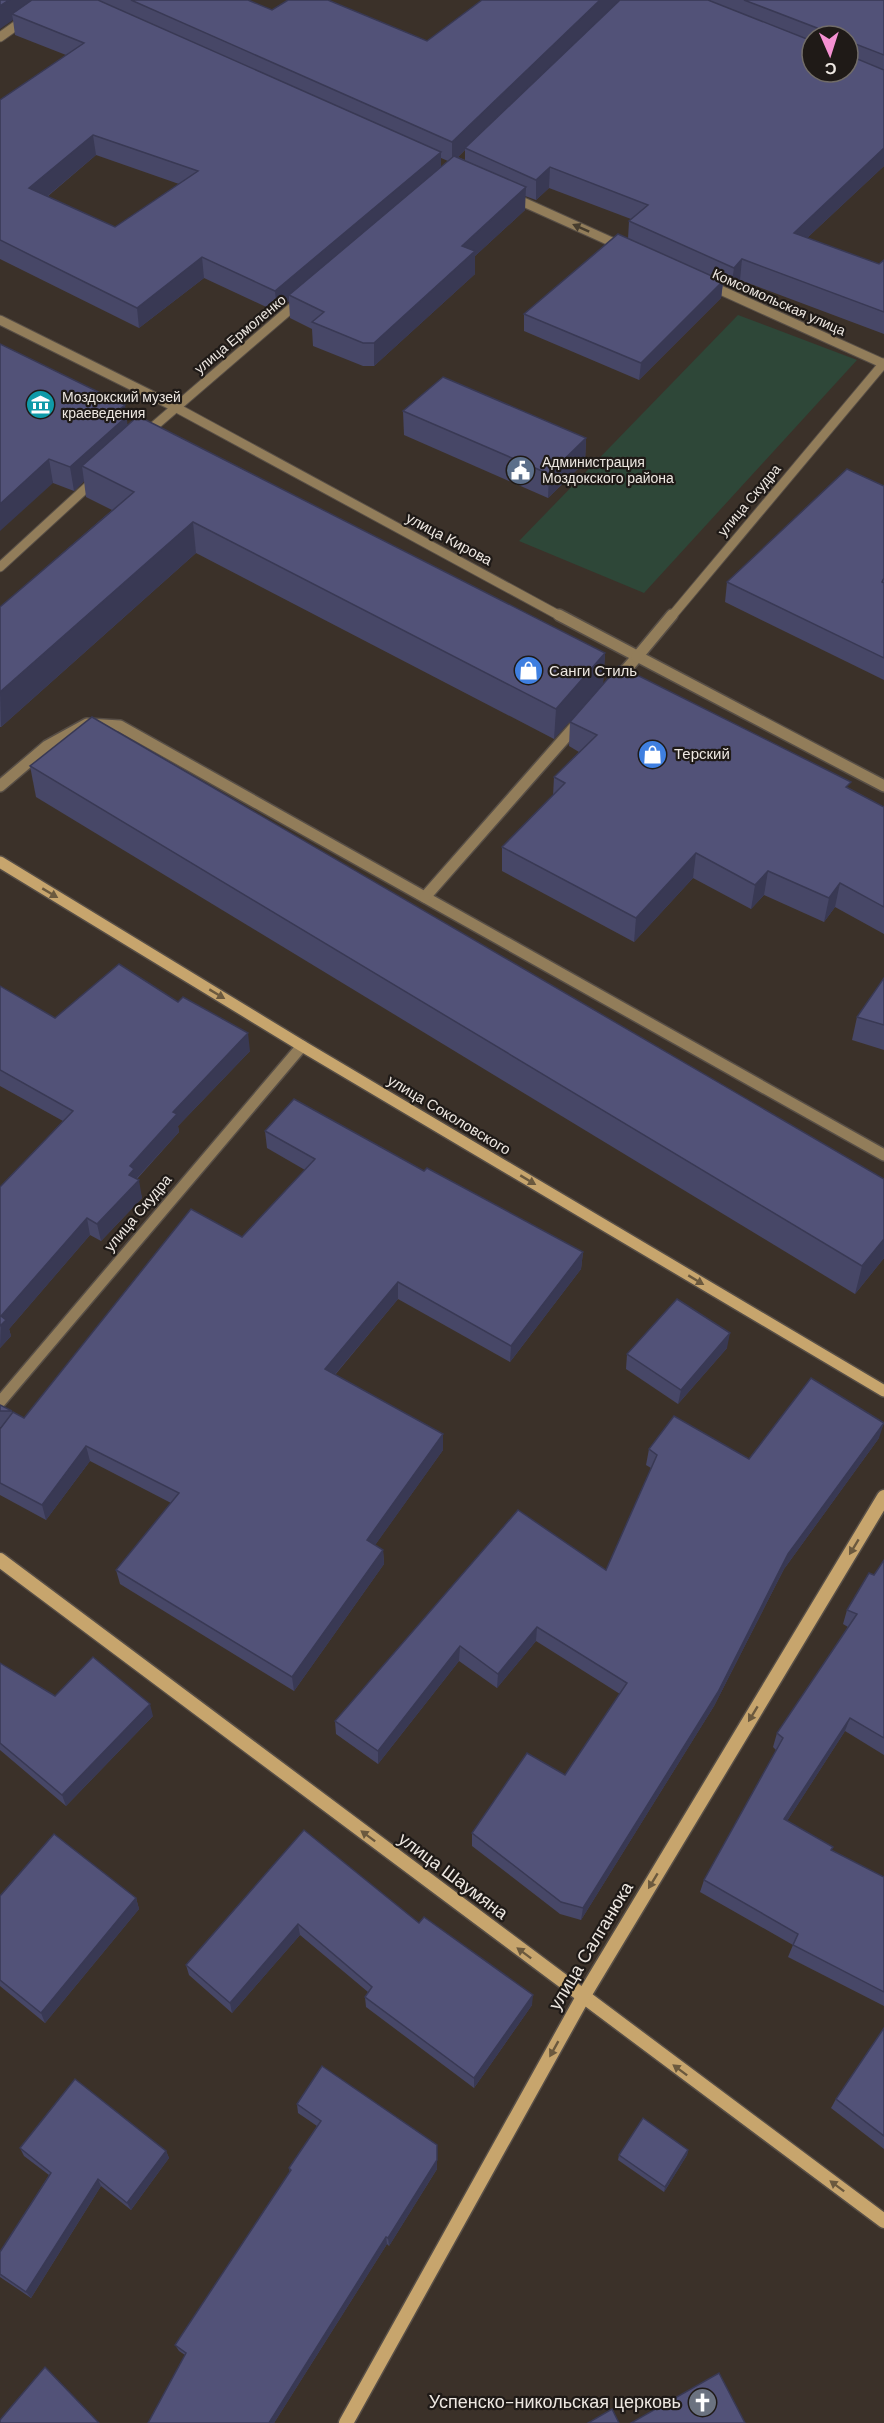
<svg xmlns="http://www.w3.org/2000/svg" width="884" height="2423" font-family="'DM Sans',sans-serif">
  <style>
    .green { fill: #2e4738 }
    .lines { fill: none; stroke-linecap: round; stroke-linejoin: round }
    .lane-casing { stroke: #574e46; stroke-width: 14 }
    .street-far1-casing { stroke: #574e46; stroke-width: 11 }
    .street-casing { stroke: #574e46; stroke-width: 14 }
    .secondary-far1-casing { stroke: #574e46; stroke-width: 14 }
    .secondary-casing { stroke: #574e46; stroke-width: 17 }
    .lane { stroke: #927d5a; stroke-width: 11 }
    .street-far1 { stroke: #927d5a; stroke-width: 9 }
    .street { stroke: #927d5a; stroke-width: 11 }
    .secondary-far1 { stroke: #c7a56d; stroke-width: 11 }
    .secondary { stroke: #c7a56d; stroke-width: 14 }
    .wall { fill: #474767; fill-rule: evenodd }
    .shaded-wall { fill: #393954 }
    .building { fill: #525278; stroke: #393954; stroke-width: 1.5; fill-rule: evenodd }
    .oneway { fill: #473d2e }
    .oneway2 { fill: #6b593e }
    .labels { text-anchor: middle; dominant-baseline: central; stroke-width: 4.5; stroke-linejoin: round; paint-order: stroke }
    .far-street-label { font-size: 14px; fill: #ede7e1; stroke: #1f1a17 }
    .far-poi-label { font-size: 14px; fill: #ede7e1; stroke: #1f1a17; text-anchor: start }
    .street-label { font-size: 15px; fill: #ede7e1; stroke: #1f1a17 }
    .poi-label { font-size: 15px; fill: #ede7e1; stroke: #1f1a17; text-anchor: start }
    .near-street-label { font-size: 18px; fill: #ede7e1; stroke: #1f1a17 }
    .near-poi-label { font-size: 18px; fill: #ede7e1; stroke: #1f1a17; text-anchor: end }
  </style>
  <rect width="100%" height="100%" fill="#3b3129"/>
  <polygon class="green" points="738,315 857,360 644,593 519,541"/>
  <g class="lines">
    <defs>
      <g id="lane">
        <polyline points="616,681 637,657"/>
        <polyline points="0,786 47,746 87,724 120,726 884,1155"/>
        <polyline points="425,897 578,723"/>
      </g>
      <g id="street-far1">
        <polyline points="0,37 52,0"/>
        <polyline points="510,196 623,247"/>
        <polyline points="707,284 884,364"/>
        <polyline points="0,320 175,407 562,617"/>
        <polyline points="145,434 302,299"/>
        <polyline points="0,567 97,478"/>
        <polyline points="671,617 884,363"/>
      </g>
      <g id="street">
        <polyline points="559,615 884,786"/>
        <polyline points="637,657 672,615"/>
        <polyline points="0,1402 302,1046"/>
      </g>
      <polyline id="secondary-far1" points="0,862 302,1046 884,1391"/>
      <g id="secondary">
        <polyline points="0,1560 884,2221"/>
        <polyline points="346,2423 583,1997 884,1497"/>
      </g>
    </defs>
    <use href="#lane" class="lane-casing"/>
    <use href="#street-far1" class="street-far1-casing"/>
    <use href="#street" class="street-casing"/>
    <use href="#secondary-far1" class="secondary-far1-casing"/>
    <use href="#secondary" class="secondary-casing"/>
    <use href="#lane" class="lane"/>
    <use href="#street-far1" class="street-far1"/>
    <use href="#street" class="street"/>
    <use href="#secondary-far1" class="secondary-far1"/>
    <use href="#secondary" class="secondary"/>
  </g>
  <g class="wall">
    <path d="M0,0h248l24,10 155,31 55,-41h402v166l-77,72 72,26 5,-4v74l-144,-54 -9,8 -8,-4 -2,14 -82,82 -115,-49v-17l104,-75 1,-18 2,-2 -82,-31 -13,12 -11,-4v14l-50,46v18l-101,92h-11l-50,-20 -1,-17 -22,-11 -1,-17 -12,11 -73,-34 -65,50 -139,-69v-159l66,-45 -51,-20 -2,-15zM812,36h36l-36,36zM465,150v10l-7,-3zM96,155l83,29 -64,43 -68,-30zM441,158l7,3 -7,6z"/>
    <polygon points="0,344 128,425 605,653 603,684 554,739 196,553 1,727 0,727 0,607 112,510 86,497 84,481 74,491 53,483"/>
    <polygon points="403,411 586,438 585,462 548,498 404,435"/>
    <polygon points="884,486 884,680 725,602 727,582"/>
    <polygon points="570,722 849,788 884,807 884,934 835,907 824,922 764,895 751,909 693,878 634,942 502,871 502,847 553,796 554,777 579,752 569,746"/>
    <polygon points="30,766 884,1258 855,1294 36,797"/>
    <polygon points="884,978 884,1050 852,1040 857,1017"/>
    <polygon points="0,986 55,1018 250,1051 178,1126 179,1132 137,1179 142,1198 101,1241 90,1235 9,1329 11,1336 0,1348 0,1187 63,1121 0,1086"/>
    <polygon points="265,1131 424,1171 583,1252 581,1269 510,1362 398,1299 335,1375 443,1450 375,1545 383,1550 384,1564 294,1691 120,1584 116,1570 171,1503 90,1461 46,1520 0,1495 0,1429 1,1427 0,1427 0,1405 12,1411 12,1413 24,1418 242,1237 305,1170 267,1148"/>
    <polygon points="727,1348 678,1404 626,1369 627,1354"/>
    <polygon points="879,1438 784,1569 714,1706 581,1920 560,1914 472,1846 472,1833 565,1775 620,1694 536,1641 497,1688 459,1661 378,1764 336,1734 335,1721 518,1510 606,1570 651,1468 646,1465 649,1449 749,1459"/>
    <polygon points="884,1560 884,1755 845,1731 787,1821 831,1850 884,1877 884,2006 788,1957 793,1945 700,1892 704,1880 776,1750 773,1747 777,1733 848,1627 843,1624 847,1610 874,1575"/>
    <polygon points="0,1663 55,1696 153,1716 66,1806 0,1750"/>
    <polygon points="304,1830 419,1923 532,2005 474,2088 366,2007 365,1997 368,1992 300,1935 232,2013 189,1975 186,1965"/>
    <polygon points="0,1896 136,1898 139,1909 45,2023 0,1986"/>
    <polygon points="884,2028 884,2149 831,2108 836,2099"/>
    <polygon points="297,2104 437,2145 437,2169 389,2246 387,2244 274,2423 148,2423 185,2355 179,2351 175,2345 290,2173 289,2168 317,2126 298,2113"/>
    <polygon points="20,2148 166,2151 169,2158 131,2210 101,2186 31,2298 0,2277 0,2252 49,2175 24,2156"/>
    <polygon points="688,2150 687,2155 664,2192 618,2160 619,2155"/>
  </g>
  <g class="shaded-wall">
    <polygon points="9,0 40,0 12,14 13,20 0,29 0,6"/>
    <polygon points="600,0 620,0 465,148 465,150 452,163 452,142"/>
    <polygon points="853,43 850,64 848,64 848,44"/>
    <polygon points="93,135 96,155 32,209 29,188"/>
    <polygon points="884,148 884,166 791,253 794,233"/>
    <polygon points="441,152 441,173 289,295 289,301 277,312 275,291"/>
    <polygon points="550,167 549,188 536,200 536,180"/>
    <polygon points="526,187 525,210 475,256 475,274 374,366 374,343 462,246"/>
    <polygon points="202,257 204,278 139,328 137,308"/>
    <polygon points="742,259 740,280 731,288 734,268"/>
    <polygon points="723,281 721,298 639,380 641,363"/>
    <polygon points="125,405 128,428 82,466 84,481 74,491 70,467 116,412"/>
    <polygon points="586,438 585,462 548,498 549,474"/>
    <polygon points="49,459 53,483 0,531 0,504"/>
    <polygon points="193,522 196,553 1,727 0,692"/>
    <polygon points="605,653 603,684 554,739 556,709"/>
    <polygon points="696,853 693,878 634,942 636,918"/>
    <polygon points="768,871 764,895 751,909 755,885"/>
    <polygon points="840,883 835,907 824,922 829,898"/>
    <polygon points="248,1033 250,1051 178,1126 179,1132 136,1179 139,1180 142,1198 101,1241 97,1224 129,1175 130,1166 173,1112"/>
    <polygon points="87,1218 90,1235 9,1329 11,1336 0,1348 1,1316"/>
    <polygon points="884,1239 884,1258 855,1294 862,1266"/>
    <polygon points="583,1252 581,1269 510,1362 511,1346"/>
    <polygon points="398,1282 398,1299 326,1385 325,1369"/>
    <polygon points="730,1333 727,1348 678,1404 681,1390"/>
    <polygon points="884,1423 879,1438 784,1569 714,1706 581,1920 583,1908 788,1554"/>
    <polygon points="443,1434 443,1450 368,1555 367,1540"/>
    <polygon points="86,1446 90,1461 46,1520 42,1505"/>
    <polygon points="383,1550 384,1564 294,1691 292,1677"/>
    <polygon points="537,1627 536,1641 497,1688 498,1674"/>
    <polygon points="460,1646 459,1661 378,1764 378,1751"/>
    <polygon points="150,1704 153,1716 66,1806 62,1795"/>
    <polygon points="850,1718 845,1731 780,1832 784,1819"/>
    <polygon points="136,1898 139,1909 45,2023 41,2013"/>
    <polygon points="298,1924 300,1935 232,2013 230,2003"/>
    <polygon points="533,1995 532,2005 474,2088 474,2078"/>
    <polygon points="688,2150 687,2155 664,2192 665,2187"/>
    <polygon points="166,2151 169,2158 131,2210 127,2203"/>
    <polygon points="437,2160 437,2169 389,2246 388,2238"/>
    <polygon points="98,2179 101,2186 31,2298 26,2292"/>
    <polygon points="386,2237 387,2244 274,2423 269,2423"/>
  </g>
  <g class="building">
    <polygon points="0,0 9,0 0,6"/>
    <path d="M32,0h66l343,152 -166,139 -73,-34 -65,51 -137,-68v-140l84,-57 -72,-29zM93,135l105,36 -83,56 -86,-39z"/>
    <polygon points="131,0 248,0 272,10 288,0 328,0 427,41 482,0 600,0 452,142"/>
    <polygon points="620,0 708,0 812,41 812,72 848,72 848,55 884,70 884,148 794,233 879,264 884,260 884,312 742,259 734,268 629,221 648,205 550,167 536,180 465,148"/>
    <polygon points="744,0 884,0 884,55 853,43 848,44 848,36 821,36 821,33 817,28"/>
    <polygon points="454,156 526,187 462,246 475,251 374,343 363,343 312,322 324,312 289,295"/>
    <polygon points="618,234 723,281 641,363 524,314"/>
    <polygon points="0,344 125,405 116,412 126,417 70,467 49,459 0,504"/>
    <polygon points="443,377 586,438 549,474 403,411"/>
    <polygon points="138,416 605,653 556,709 193,522 0,692 0,607 134,492 82,466"/>
    <polygon points="847,469 884,486 884,578 882,582 884,583 884,658 727,582"/>
    <polygon points="619,666 851,782 846,787 884,807 884,907 840,883 829,898 768,871 755,885 696,853 636,918 502,847 565,783 554,777 597,735 570,722"/>
    <polygon points="92,717 884,1179 884,1239 862,1266 30,766"/>
    <polygon points="119,964 178,1002 183,997 248,1033 173,1112 177,1114 130,1166 134,1169 129,1175 139,1180 97,1224 87,1218 1,1316 6,1320 0,1326 0,1187 73,1111 0,1070 0,986 55,1018"/>
    <polygon points="884,978 884,1025 857,1017"/>
    <polygon points="294,1099 424,1171 427,1168 583,1252 511,1346 398,1282 325,1369 443,1434 367,1540 383,1550 292,1677 116,1570 179,1493 86,1446 42,1505 0,1483 0,1429 13,1412 24,1418 191,1209 242,1237 315,1159 265,1131"/>
    <polygon points="677,1299 730,1333 681,1390 627,1354"/>
    <polygon points="811,1378 884,1423 788,1554 718,1692 583,1908 561,1902 472,1833 527,1753 565,1775 627,1683 537,1627 498,1674 460,1646 378,1751 335,1721 518,1510 606,1570 657,1455 649,1449 674,1416 749,1459"/>
    <polygon points="0,1405 12,1411 0,1411"/>
    <polygon points="884,1560 884,1738 850,1718 784,1819 833,1847 831,1850 884,1877 884,1992 793,1945 798,1934 704,1880 783,1738 777,1733 857,1614 847,1610 869,1573 874,1575"/>
    <polygon points="93,1657 150,1704 62,1795 0,1743 0,1663 55,1696"/>
    <polygon points="304,1830 419,1923 424,1917 533,1995 474,2078 365,1997 372,1987 298,1924 230,2003 186,1965"/>
    <polygon points="54,1834 136,1898 41,2013 0,1980 0,1896"/>
    <polygon points="884,2028 884,2136 836,2099"/>
    <polygon points="322,2066 437,2145 437,2160 388,2238 386,2237 269,2423 148,2423 186,2353 175,2345 291,2170 289,2168 321,2121 297,2104"/>
    <polygon points="75,2079 166,2151 127,2203 98,2179 26,2292 0,2274 0,2252 51,2173 20,2148"/>
    <polygon points="643,2118 688,2150 665,2187 619,2155"/>
    <polygon points="45,2367 99,2423 0,2423 0,2420"/>
    <polygon points="719,2373 745,2423 631,2423"/>
    <polygon points="612,2409 619,2423 588,2423"/>
  </g>
  <defs><path id="oneway-solid" d="M-6-.8H1V-3.2L6.5 0L1 3.2V.8H-6Z" transform="scale(1.5)"/></defs>
  <use class="oneway" href="#oneway-solid" transform="translate(581 228) rotate(-156)"/>
  <g class="oneway2">
    <use href="#oneway-solid" transform="translate(50 893) rotate(31)"/>
    <use href="#oneway-solid" transform="translate(217 994) rotate(31)"/>
    <use href="#oneway-solid" transform="translate(528 1180) rotate(31)"/>
    <use href="#oneway-solid" transform="translate(696 1280) rotate(31)"/>
    <use href="#oneway-solid" transform="translate(854 1547) rotate(121)"/>
    <use href="#oneway-solid" transform="translate(753 1714) rotate(121)"/>
    <use href="#oneway-solid" transform="translate(368 1836) rotate(-143)"/>
    <use href="#oneway-solid" transform="translate(653 1881) rotate(121)"/>
    <use href="#oneway-solid" transform="translate(524 1953) rotate(-143)"/>
    <use href="#oneway-solid" transform="translate(554 2049) rotate(119)"/>
    <use href="#oneway-solid" transform="translate(680 2070) rotate(-143)"/>
    <use href="#oneway-solid" transform="translate(837 2186) rotate(-143)"/>
  </g>
  <defs>
    <symbol id="museum-disc" viewBox="-11 -11 22 22"><circle r="9.5" fill="#0f9aa8" stroke="#1f1a17"/><path d="M0-6L6-3V-2H-6V-3ZM-5-1h2V3h-2ZM-1-1h2V3h-2ZM3-1h2V3H3ZM-6 4H6V6H-6Z" fill="#fff"/></symbol>
    <symbol id="civic-disc" viewBox="-11 -11 22 22"><circle r="9.5" fill="#5c6f8a" stroke="#1f1a17"/><path d="M-.6-6.5H3V-4.5H.6V-3L4-1V1h2V6H-6V1h2V-1L-.6-3ZM-1.2 2.5V6h2.4V2.5Z" fill="#fff"/></symbol>
    <symbol id="shop-disc" viewBox="-11 -11 22 22"><circle r="9.5" fill="#3f7fe0" stroke="#1f1a17"/><path d="M-5-2.5h2.3a2.7 3.5 0 0 1 5.4 0H5L5.5 6h-11ZM-1.5-2.5h3a1.5 2.3 0 0 0-3 0Z" fill="#fff"/></symbol>
    <symbol id="church-disc" viewBox="-11 -11 22 22"><circle r="9.5" fill="#6b7280" stroke="#1f1a17"/><path d="M-1.2-6h2.4v3.5h3.3v2.4h-3.3V6h-2.4V-.1h-3.3v-2.4h3.3Z" fill="#fff"/></symbol>
  </defs>
  <g fill-rule="evenodd">
    <use href="#museum-disc" x="24" y="388" width="33" height="33"/>
    <use href="#civic-disc" x="504" y="454" width="33" height="33"/>
    <use href="#shop-disc" x="512" y="654" width="33" height="33"/>
    <use href="#shop-disc" x="636" y="738" width="33" height="33"/>
    <use href="#church-disc" x="686" y="2386" width="33" height="33"/>
  </g>
  <g class="labels">
    <g class="far-street-label">
      <text transform="translate(779 302) rotate(24)">Комсомольская улица</text>
      <text transform="translate(240 334) rotate(-40)">улица Ермоленко</text>
      <text transform="translate(749 500) rotate(-50)">улица Скудра</text>
    </g>
    <g class="far-poi-label">
      <text x="62" y="397">Моздокский музей<tspan x="62" dy="16">краеведения</tspan></text>
      <text x="542" y="462">Администрация<tspan x="542" dy="16">Моздокского района</tspan></text>
    </g>
    <g class="street-label">
      <text transform="translate(449 539) rotate(28)">улица Кирова</text>
      <text transform="translate(449 1115) rotate(31)">улица Соколовского</text>
      <text transform="translate(138 1213) rotate(-50)">улица Скудра</text>
    </g>
    <g class="poi-label">
      <text x="549" y="671">Санги Стиль</text>
      <text x="674" y="754">Терский</text>
    </g>
    <g class="near-street-label">
      <text transform="translate(453 1876) rotate(37)">улица Шаумяна</text>
      <text transform="translate(591 1946) rotate(-59)">улица Салганюка</text>
    </g>
    <g class="near-poi-label">
      <text x="681" y="2402">Успенско-никольская церковь</text>
    </g>
  </g>
  <g transform="translate(830 54) rotate(177)"><circle r="28" fill="#1f1a17" stroke="#716c68" stroke-width="1.5"/>
  <path d="M0-4.5L10 22L0 15L-10 22Z" fill="#f591d2"/>
  <text y="-9" font-size="16" font-weight="bold" text-anchor="middle" fill="#ede7e1">С</text>
  </g>
</svg>
